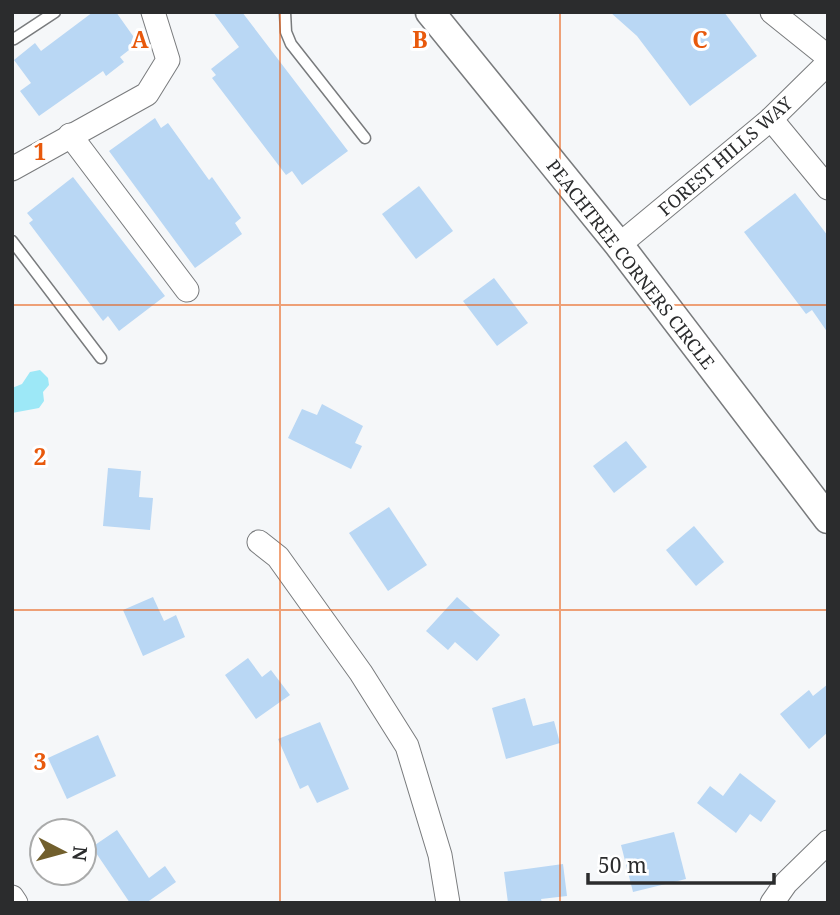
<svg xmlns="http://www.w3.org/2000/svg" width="840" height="915" font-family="'Noto Serif',serif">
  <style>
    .water { fill: #9de8f7 }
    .building { fill: #b9d7f4 }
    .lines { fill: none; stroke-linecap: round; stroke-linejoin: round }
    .service-casing { stroke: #797b7d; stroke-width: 13 }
    .minor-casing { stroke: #797b7d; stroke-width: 25 }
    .tertiary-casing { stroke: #797b7d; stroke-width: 31 }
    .service { stroke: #fff; stroke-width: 10 }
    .minor { stroke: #fff; stroke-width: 23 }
    .tertiary { stroke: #fff; stroke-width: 28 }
    .grid { fill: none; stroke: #e8590c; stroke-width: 2; stroke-opacity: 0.55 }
    .labels { text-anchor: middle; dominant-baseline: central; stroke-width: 6; stroke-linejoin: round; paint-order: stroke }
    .street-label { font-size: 18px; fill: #2b2c2d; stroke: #fff }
    .grid-label { font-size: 23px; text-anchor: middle; font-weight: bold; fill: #e8590c; stroke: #fff; stroke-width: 6; stroke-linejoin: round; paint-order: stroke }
  </style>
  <rect width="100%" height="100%" fill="#f5f7f9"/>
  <polygon class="water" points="40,370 48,378 49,385 43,392 44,401 39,408 12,413 12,388 22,384 30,372"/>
  <g class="building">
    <polygon points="93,12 116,12 138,43 120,57 124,62 106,76 103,71 39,116 20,91 31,83 14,60 35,43 41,51"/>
    <polygon points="213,12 242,12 348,151 302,185 292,171 286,175 212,78 216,75 211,69 239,47"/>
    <polygon points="610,12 724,12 757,56 690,106 637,36"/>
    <polygon points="155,118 161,128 168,123 209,180 212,177 241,218 235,223 242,234 195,268 109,151"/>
    <polygon points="73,177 165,296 119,331 108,316 103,321 29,223 33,220 27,213"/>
    <polygon points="419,186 453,231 416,259 382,214"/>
    <polygon points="795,193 828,236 828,333 812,310 806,314 744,232"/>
    <polygon points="494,278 528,323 497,346 463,301"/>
    <polygon points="322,404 363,426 355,443 362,446 351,469 288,438 302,409 317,415"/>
    <polygon points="626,441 647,467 614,493 593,466"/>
    <polygon points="108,468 141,471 139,497 153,498 150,530 103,526"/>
    <polygon points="389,507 427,565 388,591 349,533"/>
    <polygon points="694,526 724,562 696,586 666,550"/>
    <polygon points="153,597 164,621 176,615 185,637 143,656 123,610"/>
    <polygon points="457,597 500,635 477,661 455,642 448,650 426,631"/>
    <polygon points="248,658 262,677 271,670 290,695 256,719 225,675"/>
    <polygon points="828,684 828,732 809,749 780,714 809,690 813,696"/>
    <polygon points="525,698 533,726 554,721 560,743 506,759 492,708"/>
    <polygon points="320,722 349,789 317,803 308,785 300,789 278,739"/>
    <polygon points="98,735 116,776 67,799 48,758"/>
    <polygon points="740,773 776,801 761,822 750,814 736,833 697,803 710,786 723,796"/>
    <polygon points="117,830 149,878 165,866 176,882 146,903 130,903 92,847"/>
    <polygon points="674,832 686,879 633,892 621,845"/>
    <polygon points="563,864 567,896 541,899 542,903 508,903 504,872"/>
  </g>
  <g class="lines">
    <defs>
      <g id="service">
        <polyline points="285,12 286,32 291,44 365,138"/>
        <polyline points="12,37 14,39 55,12"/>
        <polyline points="12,241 101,358"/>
      </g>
      <g id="minor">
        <polyline points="772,12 828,57"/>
        <polyline points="771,119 828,188"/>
        <polyline points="70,135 187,290"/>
        <polyline points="12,169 147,94 168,60 153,12"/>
        <polyline points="619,245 771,119 828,63"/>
        <polyline points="259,542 278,557 361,673 407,746 440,855 448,903"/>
        <polyline points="12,897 16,903"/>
        <polyline points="772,903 786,883 828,842"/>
      </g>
      <polyline id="tertiary" points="430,12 619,245 828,519"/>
    </defs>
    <use href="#service" class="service-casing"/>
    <use href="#minor" class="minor-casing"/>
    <use href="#tertiary" class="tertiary-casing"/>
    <use href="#service" class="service"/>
    <use href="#minor" class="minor"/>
    <use href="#tertiary" class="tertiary"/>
  </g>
  <path class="grid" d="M280,12v891M560,12v891M12,305h816M12,610h816"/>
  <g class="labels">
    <g class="street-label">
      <text transform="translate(725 156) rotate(-41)">FOREST HILLS WAY</text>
      <text transform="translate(631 264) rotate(52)">PEACHTREE CORNERS CIRCLE</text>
    </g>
  </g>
  <g class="grid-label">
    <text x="140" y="48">A</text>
    <text x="420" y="48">B</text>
    <text x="700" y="48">C</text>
    <text x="40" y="160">1</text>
    <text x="40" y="465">2</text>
    <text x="40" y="770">3</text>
  </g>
  <rect width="840" height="915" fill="none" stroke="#2b2c2d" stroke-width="28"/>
  <g transform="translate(63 852) rotate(96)"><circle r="33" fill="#ffffff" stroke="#aaabab" stroke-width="2"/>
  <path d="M0-5L12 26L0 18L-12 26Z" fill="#715f2d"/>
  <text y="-10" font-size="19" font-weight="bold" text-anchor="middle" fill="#2b2c2d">N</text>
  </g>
  <path d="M588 873v10h186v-10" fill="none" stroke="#2b2c2d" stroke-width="3.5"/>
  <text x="598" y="873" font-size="21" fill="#2b2c2d" stroke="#ffffff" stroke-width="5" paint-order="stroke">50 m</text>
</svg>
